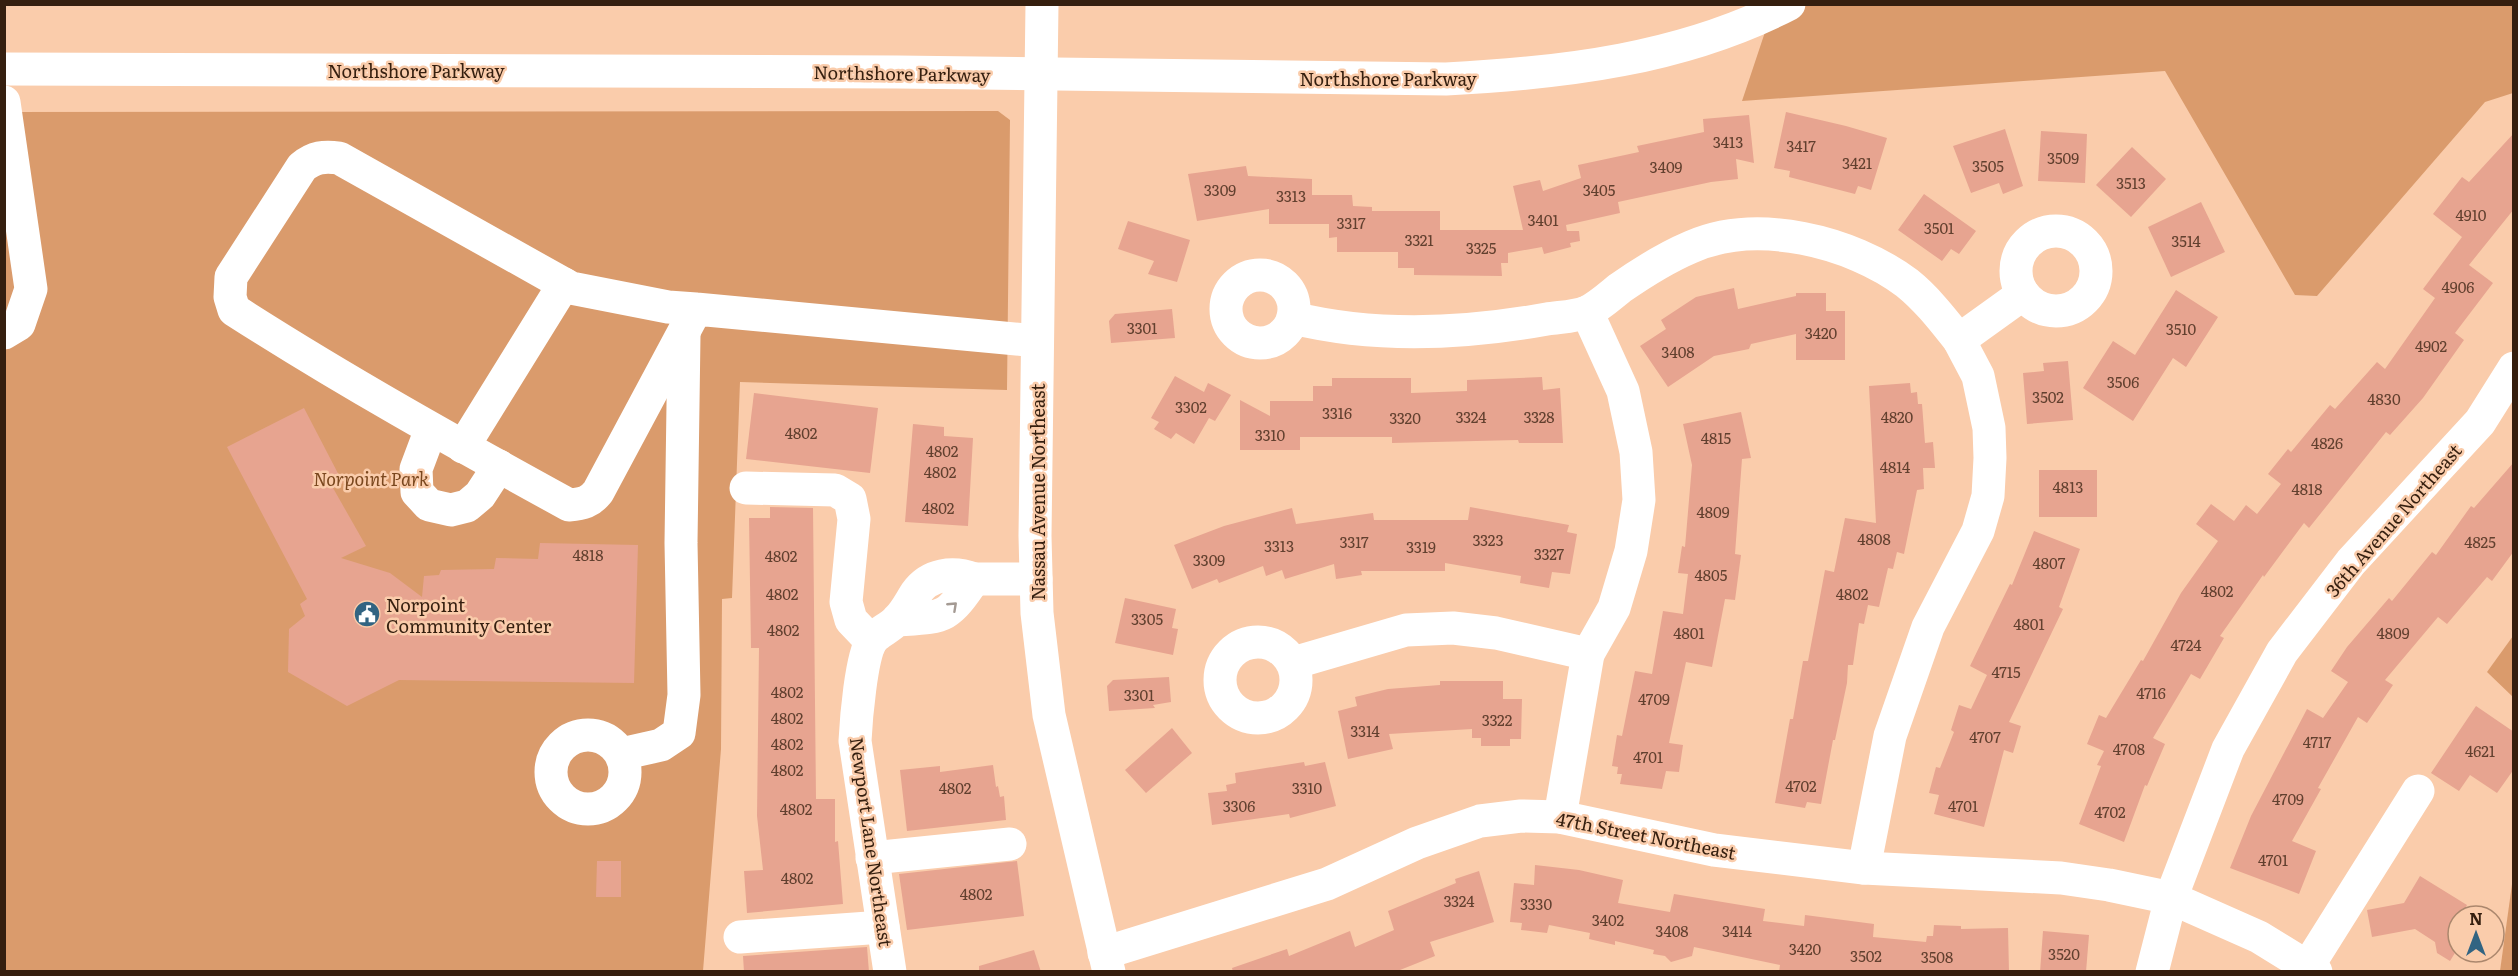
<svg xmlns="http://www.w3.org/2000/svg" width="2518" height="976" font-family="Literata,serif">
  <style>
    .green { fill: #da9b6c }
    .building { fill: #e7a490 }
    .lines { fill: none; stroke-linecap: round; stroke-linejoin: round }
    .minor { stroke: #fff; stroke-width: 33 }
    .oneway { stroke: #a49a93 }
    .labels { text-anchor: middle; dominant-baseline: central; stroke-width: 5; stroke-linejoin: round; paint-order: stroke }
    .number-label { font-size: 15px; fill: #62402f }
    .street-label { font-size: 18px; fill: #351f0f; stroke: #faccab }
    .park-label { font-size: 18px; font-style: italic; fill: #7a471e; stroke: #faccab }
    .poi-label { font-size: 18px; fill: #351f0f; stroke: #faccab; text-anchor: start }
  </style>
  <rect width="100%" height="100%" fill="#faccab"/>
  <g class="green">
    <polygon points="1774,5 2513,5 2513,93 2485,102 2317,296 2295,295 2165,71 1742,101"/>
    <polygon points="998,111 1010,120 1007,390 740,382 732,598 722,599 721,749 703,971 5,971 4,112"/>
    <polygon points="2513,636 2513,697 2487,672"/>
    <polygon points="2513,877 2513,971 2500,971"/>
  </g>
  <g class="building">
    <polygon points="1786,112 1846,126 1887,138 1871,190 1858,186 1855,194 1789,177 1790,171 1774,168"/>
    <polygon points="1749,115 1754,163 1736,159 1738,179 1711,182 1618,202 1620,213 1566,225 1567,231 1579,231 1580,241 1570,243 1571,247 1544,254 1542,247 1508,253 1508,263 1501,263 1502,276 1414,275 1414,268 1398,268 1398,252 1337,252 1337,237 1329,238 1329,224 1269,224 1269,209 1197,221 1188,174 1246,166 1248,176 1312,179 1312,195 1352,195 1353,206 1372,207 1372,211 1440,211 1440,230 1523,230 1513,186 1540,180 1543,191 1581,178 1578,165 1639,152 1637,146 1704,132 1703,119"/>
    <polygon points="2005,129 2023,186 2003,194 1999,183 1971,193 1953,146"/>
    <polygon points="2041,131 2087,134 2085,183 2038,181"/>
    <polygon points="2514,133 2514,209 2469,265 2493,283 2455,333 2464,340 2423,398 2390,435 2386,432 2309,528 2304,523 2264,577 2263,575 2220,636 2224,638 2200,679 2191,674 2153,738 2165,744 2147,786 2145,785 2124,842 2079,824 2101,766 2097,765 2104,751 2087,744 2099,715 2106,718 2141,660 2143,661 2181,593 2218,541 2196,524 2211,504 2234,521 2246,505 2257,514 2281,484 2268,474 2288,449 2291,452 2330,405 2335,409 2377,362 2385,369 2435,298 2423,289 2462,237 2433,214 2462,177 2469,182"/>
    <polygon points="2132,147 2166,179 2131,217 2096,185"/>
    <polygon points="1924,194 1976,231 1959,254 1951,249 1942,261 1898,230"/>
    <polygon points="2201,202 2225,252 2171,277 2148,227"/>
    <polygon points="1128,221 1190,240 1177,282 1148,274 1154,261 1118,249"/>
    <polygon points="1734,288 1738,309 1796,296 1796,293 1826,293 1826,311 1845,311 1845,360 1796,360 1796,334 1751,344 1749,349 1714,356 1668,387 1640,346 1666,329 1661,320 1696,297"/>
    <polygon points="2176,290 2218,317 2186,367 2173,358 2133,421 2083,388 2113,341 2135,355"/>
    <polygon points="1172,309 1175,338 1111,343 1109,321 1115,314"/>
    <polygon points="2068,361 2073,420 2027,424 2023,373 2044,371 2043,363"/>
    <polygon points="1175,376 1204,392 1208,383 1231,395 1215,421 1209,418 1194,444 1176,433 1171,439 1154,429 1159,422 1151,418"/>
    <polygon points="1542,377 1543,390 1560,388 1563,443 1519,443 1518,440 1392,443 1392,437 1300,437 1300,450 1240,450 1240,400 1270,416 1270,401 1313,401 1313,386 1332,386 1332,378 1411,378 1411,393 1467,391 1467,380"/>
    <polygon points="1910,383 1911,393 1917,392 1918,404 1922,404 1925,443 1933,442 1935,468 1923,468 1924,489 1917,490 1904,554 1897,552 1893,569 1888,568 1879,607 1868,605 1864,624 1859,623 1853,665 1848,665 1847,683 1835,740 1833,740 1821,804 1807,802 1805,808 1775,803 1790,719 1793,719 1803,661 1808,661 1825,570 1834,572 1845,518 1876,523 1869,386"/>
    <polygon points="754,393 878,408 870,473 746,459"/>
    <polygon points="304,408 343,483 333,488 366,546 341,558 390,573 422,597 424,576 439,575 441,570 494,569 496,558 538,559 540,543 638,545 634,683 399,680 347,706 288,672 289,629 305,616 300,604 307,599 227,447"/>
    <polygon points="1741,412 1751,458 1742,459 1735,554 1741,555 1735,600 1725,599 1712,667 1686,662 1669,743 1683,745 1679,772 1666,771 1662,789 1620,784 1622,774 1617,774 1618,767 1612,766 1617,735 1622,736 1635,671 1652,674 1663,611 1683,614 1688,574 1678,573 1682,546 1685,547 1692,465 1683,424"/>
    <polygon points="913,424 944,427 944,436 973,438 968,526 905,522"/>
    <polygon points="2514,462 2514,551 2492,581 2487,577 2447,624 2438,617 2385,680 2393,685 2367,723 2358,717 2318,788 2321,789 2292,841 2316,851 2299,894 2230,868 2251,816 2307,709 2323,718 2348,682 2331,671 2347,647 2389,598 2392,601 2432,552 2436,555 2471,506 2474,508"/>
    <rect x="2039" y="470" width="58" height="47"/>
    <polygon points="770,507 813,508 816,799 835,799 835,842 838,841 843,904 747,913 744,871 763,870 757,816 759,648 751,648 749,518 770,518"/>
    <polygon points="1470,507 1569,525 1567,532 1577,534 1570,574 1552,572 1549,588 1520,583 1521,576 1445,563 1445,571 1361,571 1362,575 1336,579 1334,564 1285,579 1282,570 1266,576 1263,566 1219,583 1217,579 1192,589 1174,545 1224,526 1292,508 1296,524 1373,513 1374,520 1468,520"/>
    <polygon points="2034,531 2080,549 2059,607 2063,609 2009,722 2021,726 2013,753 2004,750 1984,827 1934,814 1939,795 1929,793 1936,767 1940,768 1954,732 1951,730 1959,705 1971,709 1987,675 1970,666 2010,584 2012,585"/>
    <polygon points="1125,598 1176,609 1172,628 1178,629 1173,655 1115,643"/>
    <polygon points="1169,677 1171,702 1153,705 1155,708 1109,711 1107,686 1113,680"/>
    <polygon points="1440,681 1503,681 1503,699 1522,699 1521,739 1510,739 1510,746 1481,746 1481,738 1472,738 1472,729 1389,734 1393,749 1348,759 1338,711 1357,706 1355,697 1388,689 1440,685"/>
    <polygon points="2476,706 2514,732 2514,769 2497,793 2470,775 2459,791 2431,773"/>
    <polygon points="1172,728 1192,753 1146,793 1125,770"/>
    <polygon points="1304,762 1305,766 1325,762 1336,806 1290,818 1289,814 1212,825 1208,793 1227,791 1226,785 1236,783 1235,773"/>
    <polygon points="993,765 996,787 998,786 1000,797 1004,796 1006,820 907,831 900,770 940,766 940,772"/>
    <polygon points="597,861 621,861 621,897 596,897"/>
    <polygon points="1017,861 1024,916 907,930 899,874"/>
    <polygon points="1535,865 1579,870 1623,880 1618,903 1670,912 1674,894 1765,909 1763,921 1804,926 1805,915 1874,924 1873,937 1926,942 1927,936 1933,936 1934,925 1961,926 1961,929 2008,928 2009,972 1779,972 1780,965 1694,947 1692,956 1671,962 1665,956 1653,954 1654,950 1615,941 1615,945 1589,939 1590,933 1549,925 1547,933 1521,930 1522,923 1510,922 1514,883 1534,885"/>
    <polygon points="1479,871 1494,922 1430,942 1435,956 1395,972 1233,972 1232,968 1287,949 1289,956 1350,931 1355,947 1394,930 1388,911 1456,883 1455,879"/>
    <polygon points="2420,876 2467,905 2461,916 2458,916 2458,948 2450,961 2437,953 2435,942 2415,929 2372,937 2367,910 2404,903"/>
    <polygon points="2043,931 2089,935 2086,972 2040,972"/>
    <polygon points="867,947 869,972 744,972 743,956"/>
    <polygon points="1034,950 1041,972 979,972 979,966"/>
  </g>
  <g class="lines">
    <g class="minor">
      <polyline points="1042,4 1035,536 1037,613 1049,715 1109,972"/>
      <path d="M4,69l894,3 548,7c117,-6 237,-20 343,-75"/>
      <polyline points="4,102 31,289 19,324 4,333"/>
      <circle cx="2056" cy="271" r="40"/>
      <circle cx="1260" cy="309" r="34"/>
      <path d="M696,309l-98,183c-8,10 -15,12 -29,13 -113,-62 -226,-125 -335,-195l-4,-13 1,-20 71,-110c12,-10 22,-11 37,-9l232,130 97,19 28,2 341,32"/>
      <path d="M1293,318c82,20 171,16 254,1 12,-2 28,-2 40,-7 11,-5 23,-16 33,-24 23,-16 45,-30 71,-41 66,-29 160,-6 216,36 20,16 36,37 52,57l64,-46"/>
      <polyline points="431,429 416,469 417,492 429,505 451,510 467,506 480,495 499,466"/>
      <polyline points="463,447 564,284"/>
      <polyline points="746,488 835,490 850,499 854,519 846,602 851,620 871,641"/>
      <polyline points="974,579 1036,579"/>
      <circle cx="1258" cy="680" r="38"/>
      <polyline points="1293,663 1406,630 1453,628 1496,633 1588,654"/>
      <circle cx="588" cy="772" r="37"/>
      <polyline points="621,754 661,745 679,733 684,695 681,543 684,335"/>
      <polyline points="1560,817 1588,654 1614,608 1631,551 1639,500 1636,452 1623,391 1587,312"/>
      <polyline points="872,858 1010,844"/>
      <polyline points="1864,868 1890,736 1928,627 1978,531 1988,496 1990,458 1989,428 1978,376 1959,340"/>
      <polyline points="740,937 883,927"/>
      <polyline points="1104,953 1327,884 1417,843 1480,821 1521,816 1560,817 1714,850 1864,868 2061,878 2109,885 2171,898 2259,937 2316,972"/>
      <polyline points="2308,966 2418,791"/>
      <path d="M890,972l-35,-231c1,-20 6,-85 17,-101 6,-8 18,-12 25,-20 8,-7 13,-18 19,-27 13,-19 37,-22 58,-14 -27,40 -29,38 -76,41"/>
      <polyline points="2152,972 2171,898 2228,749 2282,652 2351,562 2480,422 2514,368"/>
    </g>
  </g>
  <defs><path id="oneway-chevron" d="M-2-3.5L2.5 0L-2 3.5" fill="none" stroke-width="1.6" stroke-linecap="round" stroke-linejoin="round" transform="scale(1.5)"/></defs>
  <use class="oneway" href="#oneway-chevron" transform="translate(953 606) rotate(-43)"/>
  <defs>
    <symbol id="civic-disc" viewBox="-11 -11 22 22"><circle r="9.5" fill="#326482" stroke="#faccab"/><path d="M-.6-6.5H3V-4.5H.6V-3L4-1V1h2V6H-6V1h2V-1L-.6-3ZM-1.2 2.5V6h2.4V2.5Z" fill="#fff"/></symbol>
  </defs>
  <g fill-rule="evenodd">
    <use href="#civic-disc" x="352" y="599" width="30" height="30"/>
  </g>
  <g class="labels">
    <g class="number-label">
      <text x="1728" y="141">3413</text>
      <text x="1801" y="145">3417</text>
      <text x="2063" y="157">3509</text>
      <text x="1857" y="162">3421</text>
      <text x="1988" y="165">3505</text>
      <text x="1666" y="166">3409</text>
      <text x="2131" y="182">3513</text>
      <text x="1220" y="189">3309</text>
      <text x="1599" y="189">3405</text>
      <text x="1291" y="195">3313</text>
      <text x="2471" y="214">4910</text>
      <text x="1543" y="219">3401</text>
      <text x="1351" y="222">3317</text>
      <text x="1939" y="227">3501</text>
      <text x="1419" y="239">3321</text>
      <text x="2186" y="240">3514</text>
      <text x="1481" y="247">3325</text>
      <text x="2458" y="286">4906</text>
      <text x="1142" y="327">3301</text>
      <text x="2181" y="328">3510</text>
      <text x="1821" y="332">3420</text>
      <text x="2431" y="345">4902</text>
      <text x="1678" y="351">3408</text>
      <text x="2123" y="381">3506</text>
      <text x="2048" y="396">3502</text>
      <text x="2384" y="398">4830</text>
      <text x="1191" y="406">3302</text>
      <text x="1337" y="412">3316</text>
      <text x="1471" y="416">3324</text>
      <text x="1539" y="416">3328</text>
      <text x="1897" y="416">4820</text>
      <text x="1405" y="417">3320</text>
      <text x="801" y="432">4802</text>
      <text x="1270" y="434">3310</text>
      <text x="1716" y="437">4815</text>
      <text x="2327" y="442">4826</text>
      <text x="942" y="450">4802</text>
      <text x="1895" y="466">4814</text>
      <text x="940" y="471">4802</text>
      <text x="2068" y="486">4813</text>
      <text x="2307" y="488">4818</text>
      <text x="938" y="507">4802</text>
      <text x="1713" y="511">4809</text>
      <text x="1874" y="538">4808</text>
      <text x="1488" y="539">3323</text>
      <text x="1354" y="541">3317</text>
      <text x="2480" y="541">4825</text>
      <text x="1279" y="545">3313</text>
      <text x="1421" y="546">3319</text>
      <text x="1549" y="553">3327</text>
      <text x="588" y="554">4818</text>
      <text x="781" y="555">4802</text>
      <text x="1209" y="559">3309</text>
      <text x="2049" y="562">4807</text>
      <text x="1711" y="574">4805</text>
      <text x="2217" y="590">4802</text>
      <text x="782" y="593">4802</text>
      <text x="1852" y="593">4802</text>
      <text x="1147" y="618">3305</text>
      <text x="2029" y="623">4801</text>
      <text x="783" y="629">4802</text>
      <text x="1689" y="632">4801</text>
      <text x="2393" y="632">4809</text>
      <text x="2186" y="644">4724</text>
      <text x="2006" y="671">4715</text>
      <text x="787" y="691">4802</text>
      <text x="2151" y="692">4716</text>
      <text x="1139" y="694">3301</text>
      <text x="1654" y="698">4709</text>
      <text x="787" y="717">4802</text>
      <text x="1497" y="719">3322</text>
      <text x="1365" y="730">3314</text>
      <text x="1985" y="736">4707</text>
      <text x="2317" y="741">4717</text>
      <text x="787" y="743">4802</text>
      <text x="2129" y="748">4708</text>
      <text x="2480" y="750">4621</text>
      <text x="1648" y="756">4701</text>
      <text x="787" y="769">4802</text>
      <text x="1801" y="785">4702</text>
      <text x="955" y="787">4802</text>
      <text x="1307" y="787">3310</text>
      <text x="2288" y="798">4709</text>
      <text x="1239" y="805">3306</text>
      <text x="1963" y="805">4701</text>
      <text x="796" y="808">4802</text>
      <text x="2110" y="811">4702</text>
      <text x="2273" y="859">4701</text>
      <text x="797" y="877">4802</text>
      <text x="976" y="893">4802</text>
      <text x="1459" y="900">3324</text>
      <text x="1536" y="903">3330</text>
      <text x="1608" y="919">3402</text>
      <text x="1672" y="930">3408</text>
      <text x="1737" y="930">3414</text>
      <text x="1805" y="948">3420</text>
      <text x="2064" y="953">3520</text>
      <text x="1866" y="955">3502</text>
      <text x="1937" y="956">3508</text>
    </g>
    <g class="street-label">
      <text x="416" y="70">Northshore Parkway</text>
      <text transform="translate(902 73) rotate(1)">Northshore Parkway</text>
      <text x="1388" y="78">Northshore Parkway</text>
      <text transform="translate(1037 492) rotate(-90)">Nassau Avenue Northeast</text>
      <text transform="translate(2393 520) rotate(-49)">36th Avenue Northeast</text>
      <text transform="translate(1646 835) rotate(11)">47th Street Northeast</text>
      <text transform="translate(872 842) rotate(82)">Newport Lane Northeast</text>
    </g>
    <g class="park-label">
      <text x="371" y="478">Norpoint Park</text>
    </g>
    <g class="poi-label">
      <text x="386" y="604">Norpoint<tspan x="386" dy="21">Community Center</tspan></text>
    </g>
  </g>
  <rect width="2518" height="976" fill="none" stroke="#351f0f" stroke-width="12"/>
  <g transform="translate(2476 934)"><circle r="28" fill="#faccab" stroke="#ab876d" stroke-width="1.5"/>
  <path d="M0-4.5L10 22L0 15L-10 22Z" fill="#326482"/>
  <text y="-9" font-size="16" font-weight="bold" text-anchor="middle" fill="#351f0f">N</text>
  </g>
</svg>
